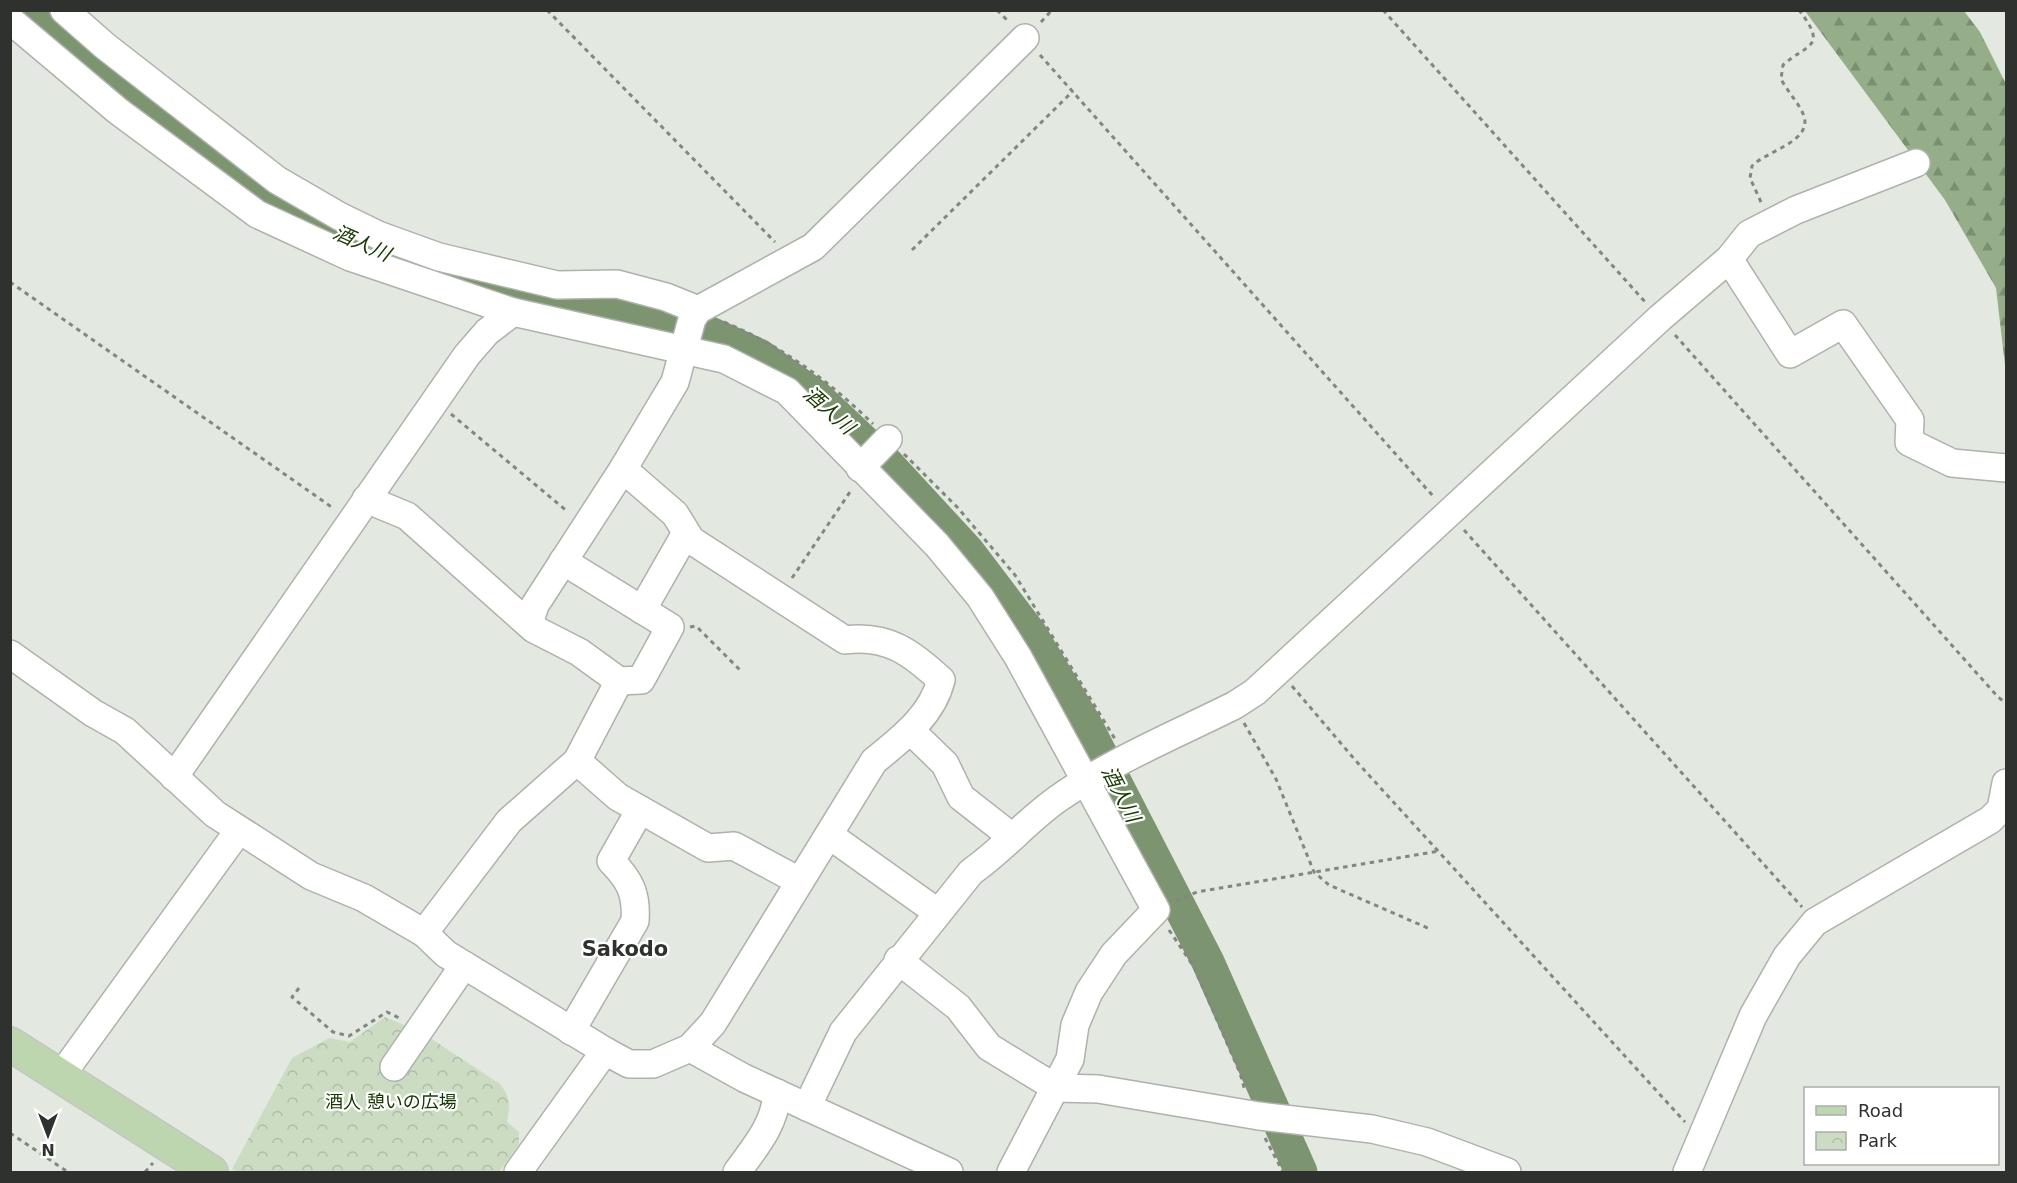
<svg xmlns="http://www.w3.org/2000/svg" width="2017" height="1183" font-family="'DejaVu Sans','Noto Sans JP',sans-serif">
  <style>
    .forest { fill: url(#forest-firs) }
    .park { fill: url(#park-crowns) }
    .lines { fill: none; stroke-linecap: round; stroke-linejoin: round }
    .river { stroke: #7d9471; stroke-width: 33 }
    .minor-casing { stroke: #adb2aa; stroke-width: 30 }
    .major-casing { stroke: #c5c5c4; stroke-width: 36 }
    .path { stroke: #838781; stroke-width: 3; stroke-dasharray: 4.5 4.5; stroke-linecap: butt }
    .minor { stroke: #fff; stroke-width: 27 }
    .major { stroke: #bdd6b0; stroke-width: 33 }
    .labels { text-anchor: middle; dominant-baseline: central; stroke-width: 4.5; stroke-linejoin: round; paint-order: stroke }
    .park-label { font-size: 18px; fill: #173600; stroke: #fff }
    .water-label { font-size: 20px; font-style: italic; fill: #1a3902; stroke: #fff }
    .quarter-label { font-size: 21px; font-weight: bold; fill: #2f312e; stroke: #fff }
  </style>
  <defs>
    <pattern id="forest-firs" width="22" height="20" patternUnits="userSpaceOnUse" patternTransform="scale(1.5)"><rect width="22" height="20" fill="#95ae89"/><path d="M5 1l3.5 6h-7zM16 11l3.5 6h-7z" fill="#7a8e70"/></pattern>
    <pattern id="park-crowns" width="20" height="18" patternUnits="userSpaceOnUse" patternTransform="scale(1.5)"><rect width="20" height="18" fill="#cbdcc3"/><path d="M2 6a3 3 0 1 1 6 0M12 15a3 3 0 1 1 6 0" fill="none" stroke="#afbda8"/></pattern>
  </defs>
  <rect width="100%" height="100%" fill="#e3e9e0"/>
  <polygon class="forest" points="1805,11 1964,11 1980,32 2006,84 2006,374 1996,288 1945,200"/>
  <path class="park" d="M385,1017l36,15 79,52c11,14 10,22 7,38l12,10v12l-20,28h-262l-5,-3 60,-111 37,-20 21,4z"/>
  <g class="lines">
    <polyline class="river" points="36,10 122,81 233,167 309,218 358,243 409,264 506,287 639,313 706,331 759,355 816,396 885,461 968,551 1031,634 1086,725 1208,962 1301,1172"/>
    <defs>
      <g id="minor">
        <polyline points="64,10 105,46 277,180 339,216 378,235 439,257 557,285 617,284 666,297 698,310"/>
        <polyline points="10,20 118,111 257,214 350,257 513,312"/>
        <polyline points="1729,259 1790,354 1843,324 1910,420 1909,442 1952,463 2006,468"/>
        <polyline points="860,468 888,439"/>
        <polyline points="366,499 407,516 534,629 579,652 619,681 577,761 618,797 708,848 734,846 799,881"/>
        <polyline points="563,561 670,627 641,680 619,681"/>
        <polyline points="642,610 686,533"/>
        <polyline points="529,624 535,605 623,469"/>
        <path d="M10,654l83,59 32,18 90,83 96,62 53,22 60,35 22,21 159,97 24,13h24l37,-16 23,-25 161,-262c27,-22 58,-45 67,-81 -29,-27 -54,-46 -96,-40l-154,-100 -16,-26 -52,-45 52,-87 17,-63 6,-9 115,-63 212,-209"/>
        <polyline points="911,731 945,764 961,797 1012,837"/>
        <polyline points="174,777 467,355 487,332 513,312 724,359 787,391 937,545 980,597 1018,657 1156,910 1114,954 1089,992 1075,1025 1070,1059 1011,1172"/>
        <polyline points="829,835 937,912"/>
        <polyline points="424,933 509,821 577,761"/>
        <polyline points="898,960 958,1007 989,1047 1056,1088 1098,1089 1259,1116 1372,1129 1427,1142 1507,1172"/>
        <path d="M571,1031l64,-110c2,-27 -5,-41 -24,-60l29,-51"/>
        <polyline points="690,1048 744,1078 949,1172"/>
        <polyline points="394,1067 464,965"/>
        <polyline points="60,1077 239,830"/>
        <path d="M807,1107l36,-75 128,-160c32,-22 56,-52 88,-74 53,-37 118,-64 176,-93l20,-13 405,-374 69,-59 20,-25 47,-24 120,-47"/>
        <polyline points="518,1172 605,1051"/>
        <path d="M737,1172c18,-25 38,-47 40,-79"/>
        <polyline points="1687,1172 1753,1016 1787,956 1815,922 1990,820 2001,809 2006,783"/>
      </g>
      <polyline id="major" points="10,1044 211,1172"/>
    </defs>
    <use href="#minor" class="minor-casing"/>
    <use href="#major" class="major-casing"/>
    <g class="path">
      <polyline points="547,10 775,242"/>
      <polyline points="997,10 1009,22"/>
      <polyline points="1383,10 1646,303"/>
      <polyline points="1041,22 1052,10"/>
      <polyline points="1040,55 1433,496"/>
      <path d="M1761,202l-11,-24 2,-12c14,-15 60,-24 52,-50 -5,-13 -17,-25 -23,-37l2,-14c25,-22 45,-17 16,-55"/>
      <polyline points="912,250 1073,91"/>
      <polyline points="10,282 333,508"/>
      <path d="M724,322c58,24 105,59 149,102"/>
      <polyline points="1675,335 1998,697 2006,703"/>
      <polyline points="451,414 568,512"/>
      <polyline points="904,454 958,508 1015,575 1115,739"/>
      <polyline points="1464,530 1802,907"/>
      <polyline points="792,578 852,489"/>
      <polyline points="690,627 696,626 740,670"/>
      <polyline points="1292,686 1356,761 1685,1122"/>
      <polyline points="1244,723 1276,779 1314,872 1329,885 1430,929"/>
      <polyline points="1176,901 1197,892 1439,851"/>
      <polyline points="1169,930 1194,967 1240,1073 1245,1091"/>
      <polyline points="299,988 292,997 333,1032 349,1036 387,1012 399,1018"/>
      <polyline points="10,1133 68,1172"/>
      <polyline points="1265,1138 1283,1172"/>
      <polyline points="145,1172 153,1163"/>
    </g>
    <use href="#minor" class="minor"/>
    <use href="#major" class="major"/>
  </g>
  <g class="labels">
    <g class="park-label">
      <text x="391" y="1101">酒人 憩いの広場</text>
    </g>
    <g class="water-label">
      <text transform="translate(362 243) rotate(24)">酒人川</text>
      <text transform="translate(829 410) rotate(42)">酒人川</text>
      <text transform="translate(1121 794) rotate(63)">酒人川</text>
    </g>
    <g class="quarter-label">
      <text x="625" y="949">Sakodo</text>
    </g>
  </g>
  <rect width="2017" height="1183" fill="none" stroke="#2f312e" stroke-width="24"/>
  <rect x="1804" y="1087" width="195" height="78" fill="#ffffff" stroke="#acadab" stroke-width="1.5"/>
  <rect x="1816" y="1106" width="30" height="9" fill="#bdd6b0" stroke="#acadab" stroke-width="1.5"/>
  <text x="1858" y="1117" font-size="18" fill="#2f312e">Road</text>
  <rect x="1816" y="1132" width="30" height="18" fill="url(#park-crowns)" stroke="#acadab" stroke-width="1.5"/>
  <text x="1858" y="1147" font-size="18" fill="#2f312e">Park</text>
  <g transform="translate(48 1135) rotate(180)" stroke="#ffffff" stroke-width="4.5" paint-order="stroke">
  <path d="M0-4.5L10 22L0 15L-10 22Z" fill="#2f312e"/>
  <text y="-9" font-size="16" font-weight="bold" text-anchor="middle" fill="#2f312e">N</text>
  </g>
</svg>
